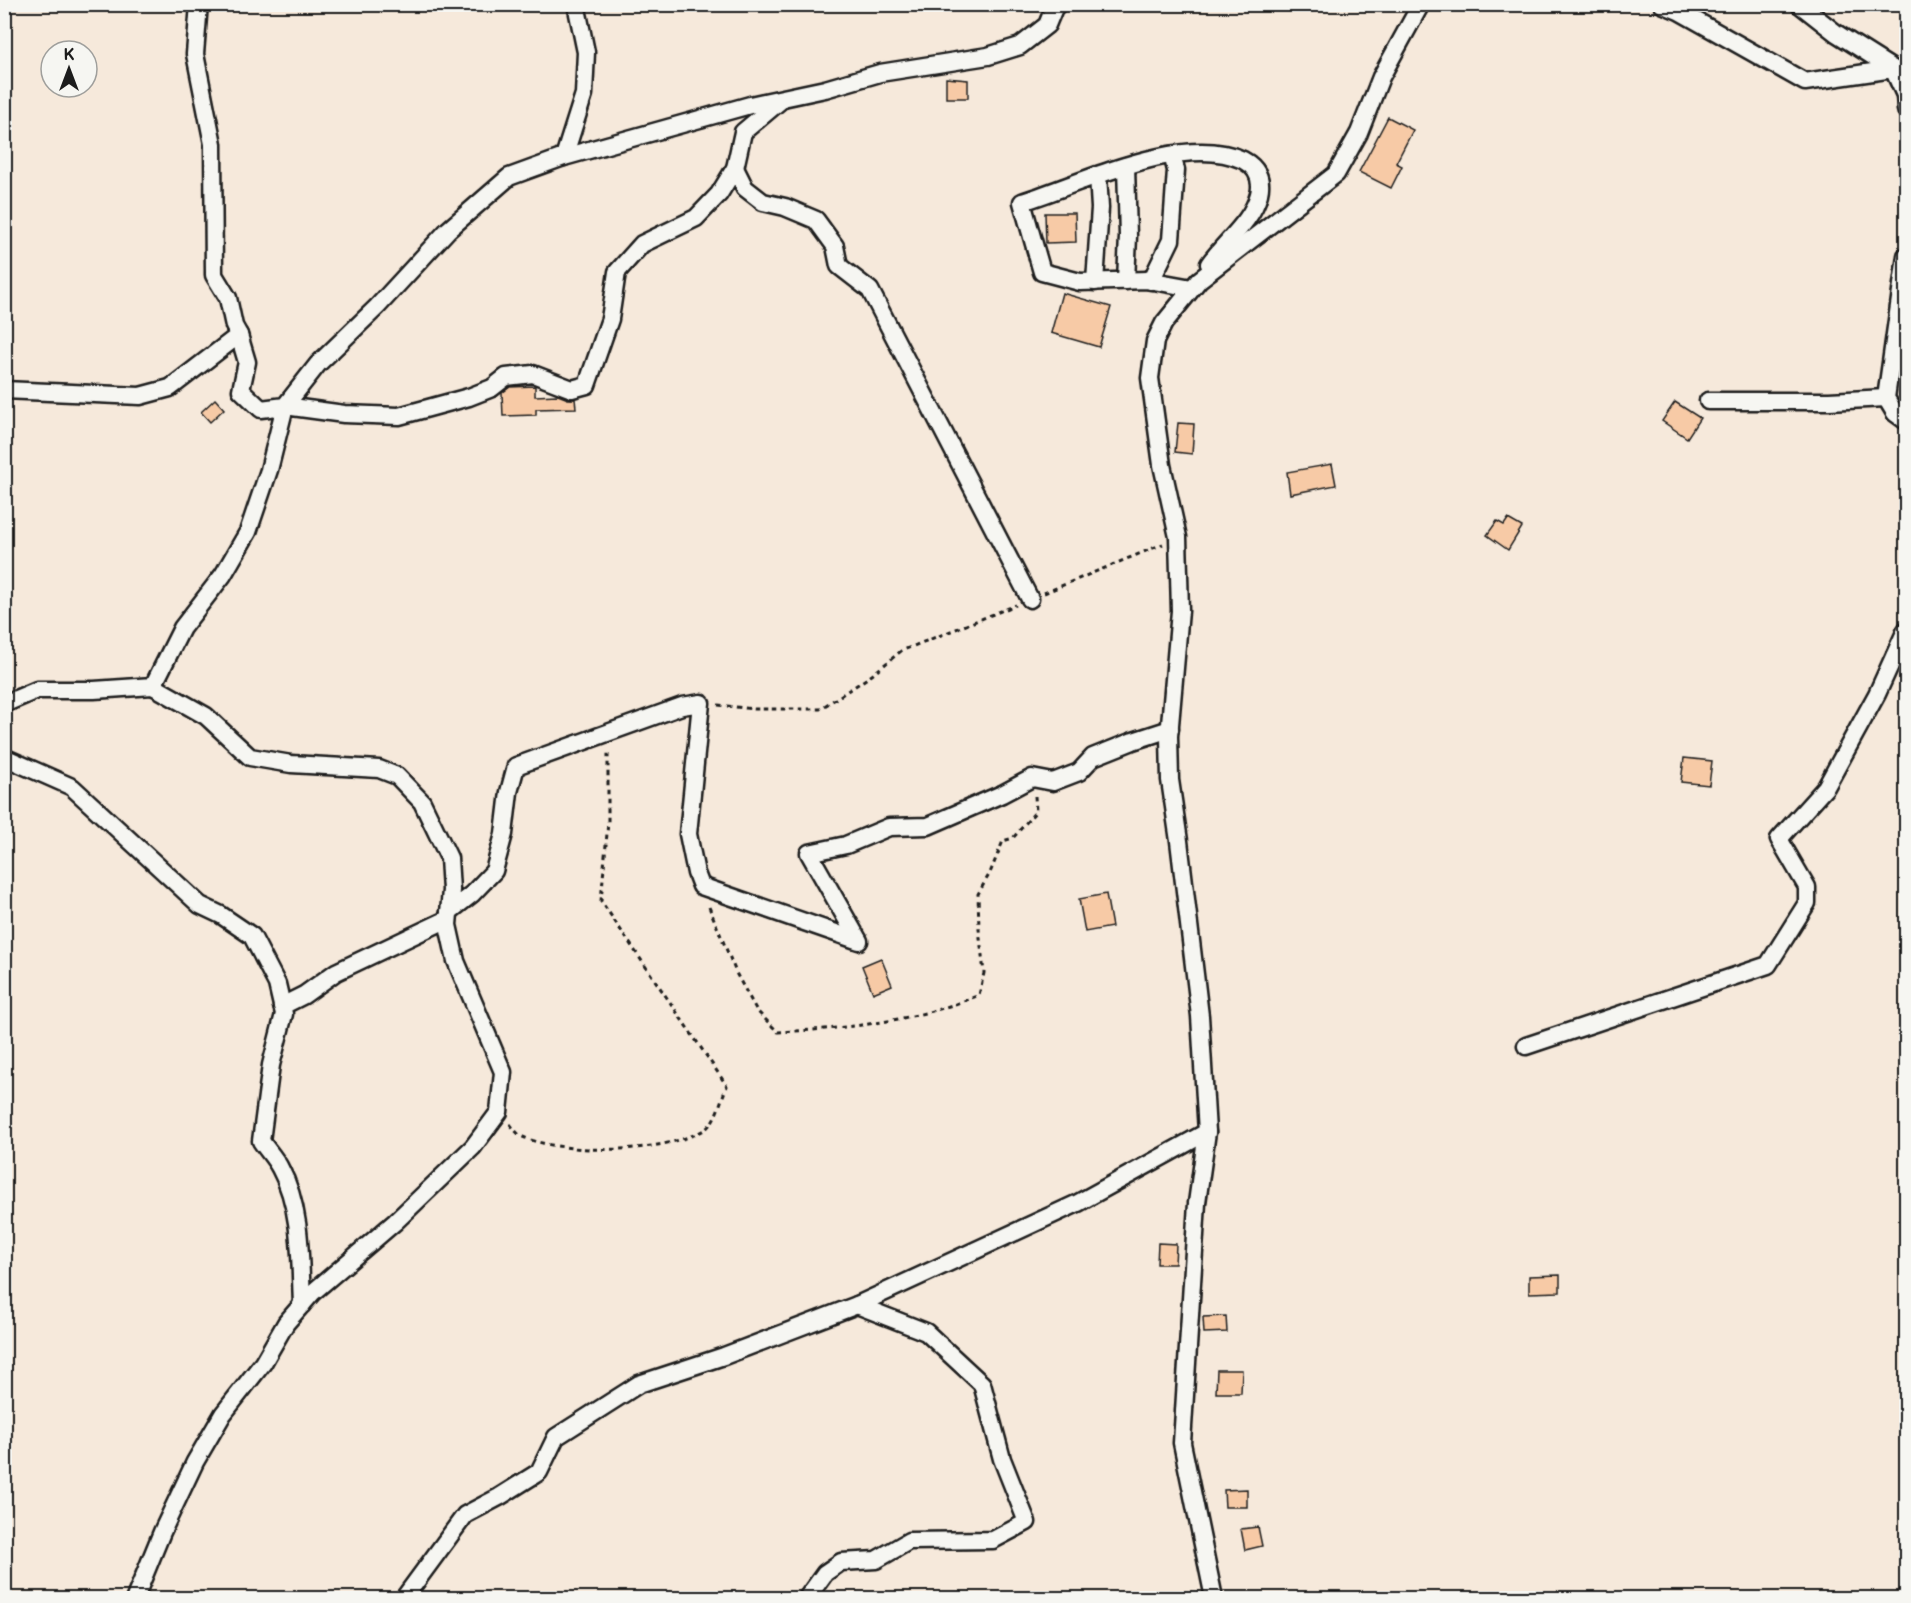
<svg xmlns="http://www.w3.org/2000/svg" width="1911" height="1603" font-family="'Balsamiq Sans',sans-serif">
  <style>
    .building { fill: #f7caa6; stroke: #1c1c1c; stroke-width: 1.5 }
    .lines { fill: none; stroke-linecap: round; stroke-linejoin: round }
    .street-casing { stroke: #1c1c1c; stroke-width: 21 }
    .path { stroke: #1c1c1c; stroke-width: 3; stroke-dasharray: 4.5 4.5; stroke-linecap: butt }
    .street { stroke: #f6f6f2; stroke-width: 16 }
  </style>
  <rect width="100%" height="100%" fill="#f6e9db"/>
  <filter id="ink" filterUnits="userSpaceOnUse"><feTurbulence type="fractalNoise" baseFrequency=".0167" numOctaves="2"/><feDisplacementMap in="SourceGraphic" scale="12" xChannelSelector="R" yChannelSelector="G"/><feConvolveMatrix kernelMatrix="1 2 1 2 8 2 1 2 1" color-interpolation-filters="sRGB"/></filter>
  <g filter="url(#ink)">
    <g class="building">
      <polygon points="946,78 968,80 968,98 946,98"/>
      <polygon points="1388,117 1413,130 1396,163 1402,166 1391,188 1359,172"/>
      <polygon points="1045,213 1075,213 1076,242 1046,243"/>
      <polygon points="1062,293 1111,307 1099,347 1051,333"/>
      <polygon points="535,386 535,396 558,395 568,399 575,399 576,408 536,409 536,415 503,416 502,393 510,387"/>
      <polygon points="215,399 224,409 210,422 201,412"/>
      <polygon points="1675,402 1700,418 1687,438 1662,421"/>
      <polygon points="1178,423 1194,424 1192,454 1175,452"/>
      <polygon points="1332,464 1336,485 1290,494 1287,472"/>
      <polygon points="1508,519 1522,527 1508,550 1487,535 1497,521 1504,525"/>
      <polygon points="1684,758 1712,761 1709,785 1681,782"/>
      <polygon points="1106,894 1112,927 1085,932 1079,899"/>
      <polygon points="881,958 892,985 873,993 862,966"/>
      <polygon points="1158,1243 1176,1244 1175,1264 1157,1264"/>
      <polygon points="1560,1275 1560,1292 1529,1293 1529,1276"/>
      <polygon points="1226,1316 1227,1332 1204,1333 1203,1317"/>
      <polygon points="1217,1370 1242,1370 1241,1393 1216,1393"/>
      <polygon points="1247,1489 1247,1507 1225,1507 1224,1490"/>
      <polygon points="1258,1527 1262,1546 1245,1550 1241,1529"/>
    </g>
    <g class="lines">
      <defs>
        <g id="street">
          <polyline points="199,4 195,54 213,144 214,275 228,298 234,326 239,335"/>
          <polyline points="1662,4 1679,11 1805,82 1893,69"/>
          <polyline points="1799,4 1836,33 1893,69 1905,95 1906,110"/>
          <polyline points="564,157 584,94 586,52 576,4"/>
          <polyline points="735,168 745,188 763,202 785,207 816,220 835,246 839,266 870,290 1030,599"/>
          <polyline points="1906,256 1886,398 1895,413 1906,421"/>
          <polyline points="1126,281 1128,236 1126,166"/>
          <polyline points="1151,281 1171,240 1176,170 1172,155"/>
          <polyline points="1095,282 1100,208 1098,175"/>
          <path d="M1192,288l-44,-8 -68,2 -38,-10 -20,-70c58,-18 162,-70 221,-42 13,7 20,18 16,34 -7,28 -34,47 -50,70"/>
          <polyline points="4,390 140,396 170,388 239,335 247,362 241,390 261,409 285,406 318,364 377,307 448,230 509,177 564,157 750,105 825,89 880,73 988,56 1020,46 1047,25 1054,8 1058,4"/>
          <polyline points="1708,401 1829,401 1886,398"/>
          <polyline points="4,704 37,690 94,690 153,686 182,628 223,575 248,532 269,470 285,406 344,414 399,416 469,397 492,388 506,377 533,374 572,389 587,385 610,319 617,272 642,244 696,218 719,194 735,168 743,132 780,101"/>
          <path d="M4,757l68,30 128,118 21,10 31,21 25,48 7,30 -13,51 -10,76c6,9 14,17 19,27 22,40 20,92 22,137"/>
          <polyline points="449,912 472,894 494,871 504,834 509,792 516,766 682,706 701,703 688,834 696,873 701,886 859,941 809,853 846,845 889,827 928,826 1002,794 1032,778 1053,782 1079,772 1093,757 1133,741 1170,729"/>
          <polyline points="282,1006 304,995 336,972 448,919"/>
          <polyline points="1526,1046 1768,965 1807,903 1807,887 1779,839 1826,787 1877,694 1906,630"/>
          <polyline points="135,1598 162,1532 195,1462 223,1414 263,1363 286,1323 312,1293 395,1222 473,1147 499,1112 503,1072 456,961 448,925 451,890 449,858 422,802 397,776 379,769 291,764 250,757 206,716 153,686"/>
          <polyline points="404,1598 465,1515 499,1497 539,1472 556,1437 639,1384 724,1356 857,1305"/>
          <polyline points="807,1598 825,1573 841,1562 876,1560 909,1541 993,1540 1027,1522 1002,1459 982,1384 926,1332 857,1305 1078,1203 1207,1132"/>
          <polyline points="1214,1598 1182,1443 1197,1203 1207,1132 1200,1016 1179,841 1170,780 1169,736 1180,611 1178,537 1162,465 1150,378 1155,341 1164,323 1199,280 1336,174 1359,133 1381,77 1421,4"/>
        </g>
      </defs>
      <use href="#street" class="street-casing"/>
      <g class="path">
        <polyline points="1044,593 1163,544"/>
        <polyline points="718,705 754,709 820,709 872,675 901,651 1016,605"/>
        <path d="M709,907l28,68 20,36 21,21c68,-3 139,-11 201,-37l5,-22 -5,-44 -1,-35 12,-21 13,-32 10,-3 23,-27 -1,-15"/>
        <path d="M510,1124c4,5 8,11 13,13 43,18 139,17 181,-7 12,-7 17,-31 23,-44l-126,-185 7,-79v-72"/>
      </g>
      <use href="#street" class="street"/>
    </g>
  </g>
  <rect width="1911" height="1603" fill="none" stroke="#f6f6f2" stroke-width="24"/>
  <rect x="12" y="12" width="1887" height="1579" fill="none" stroke="#1c1c1c" stroke-width="2" filter="url(#ink)"/>
  <g transform="translate(69 69)"><circle r="28" fill="#f6f6f2" stroke="#9f9f9c" stroke-width="1.5"/>
  <path d="M0-4.5L10 22L0 15L-10 22Z" fill="#1c1c1c"/>
  <text y="-9" font-size="16" font-weight="bold" text-anchor="middle" fill="#1c1c1c">K</text>
  </g>
</svg>
